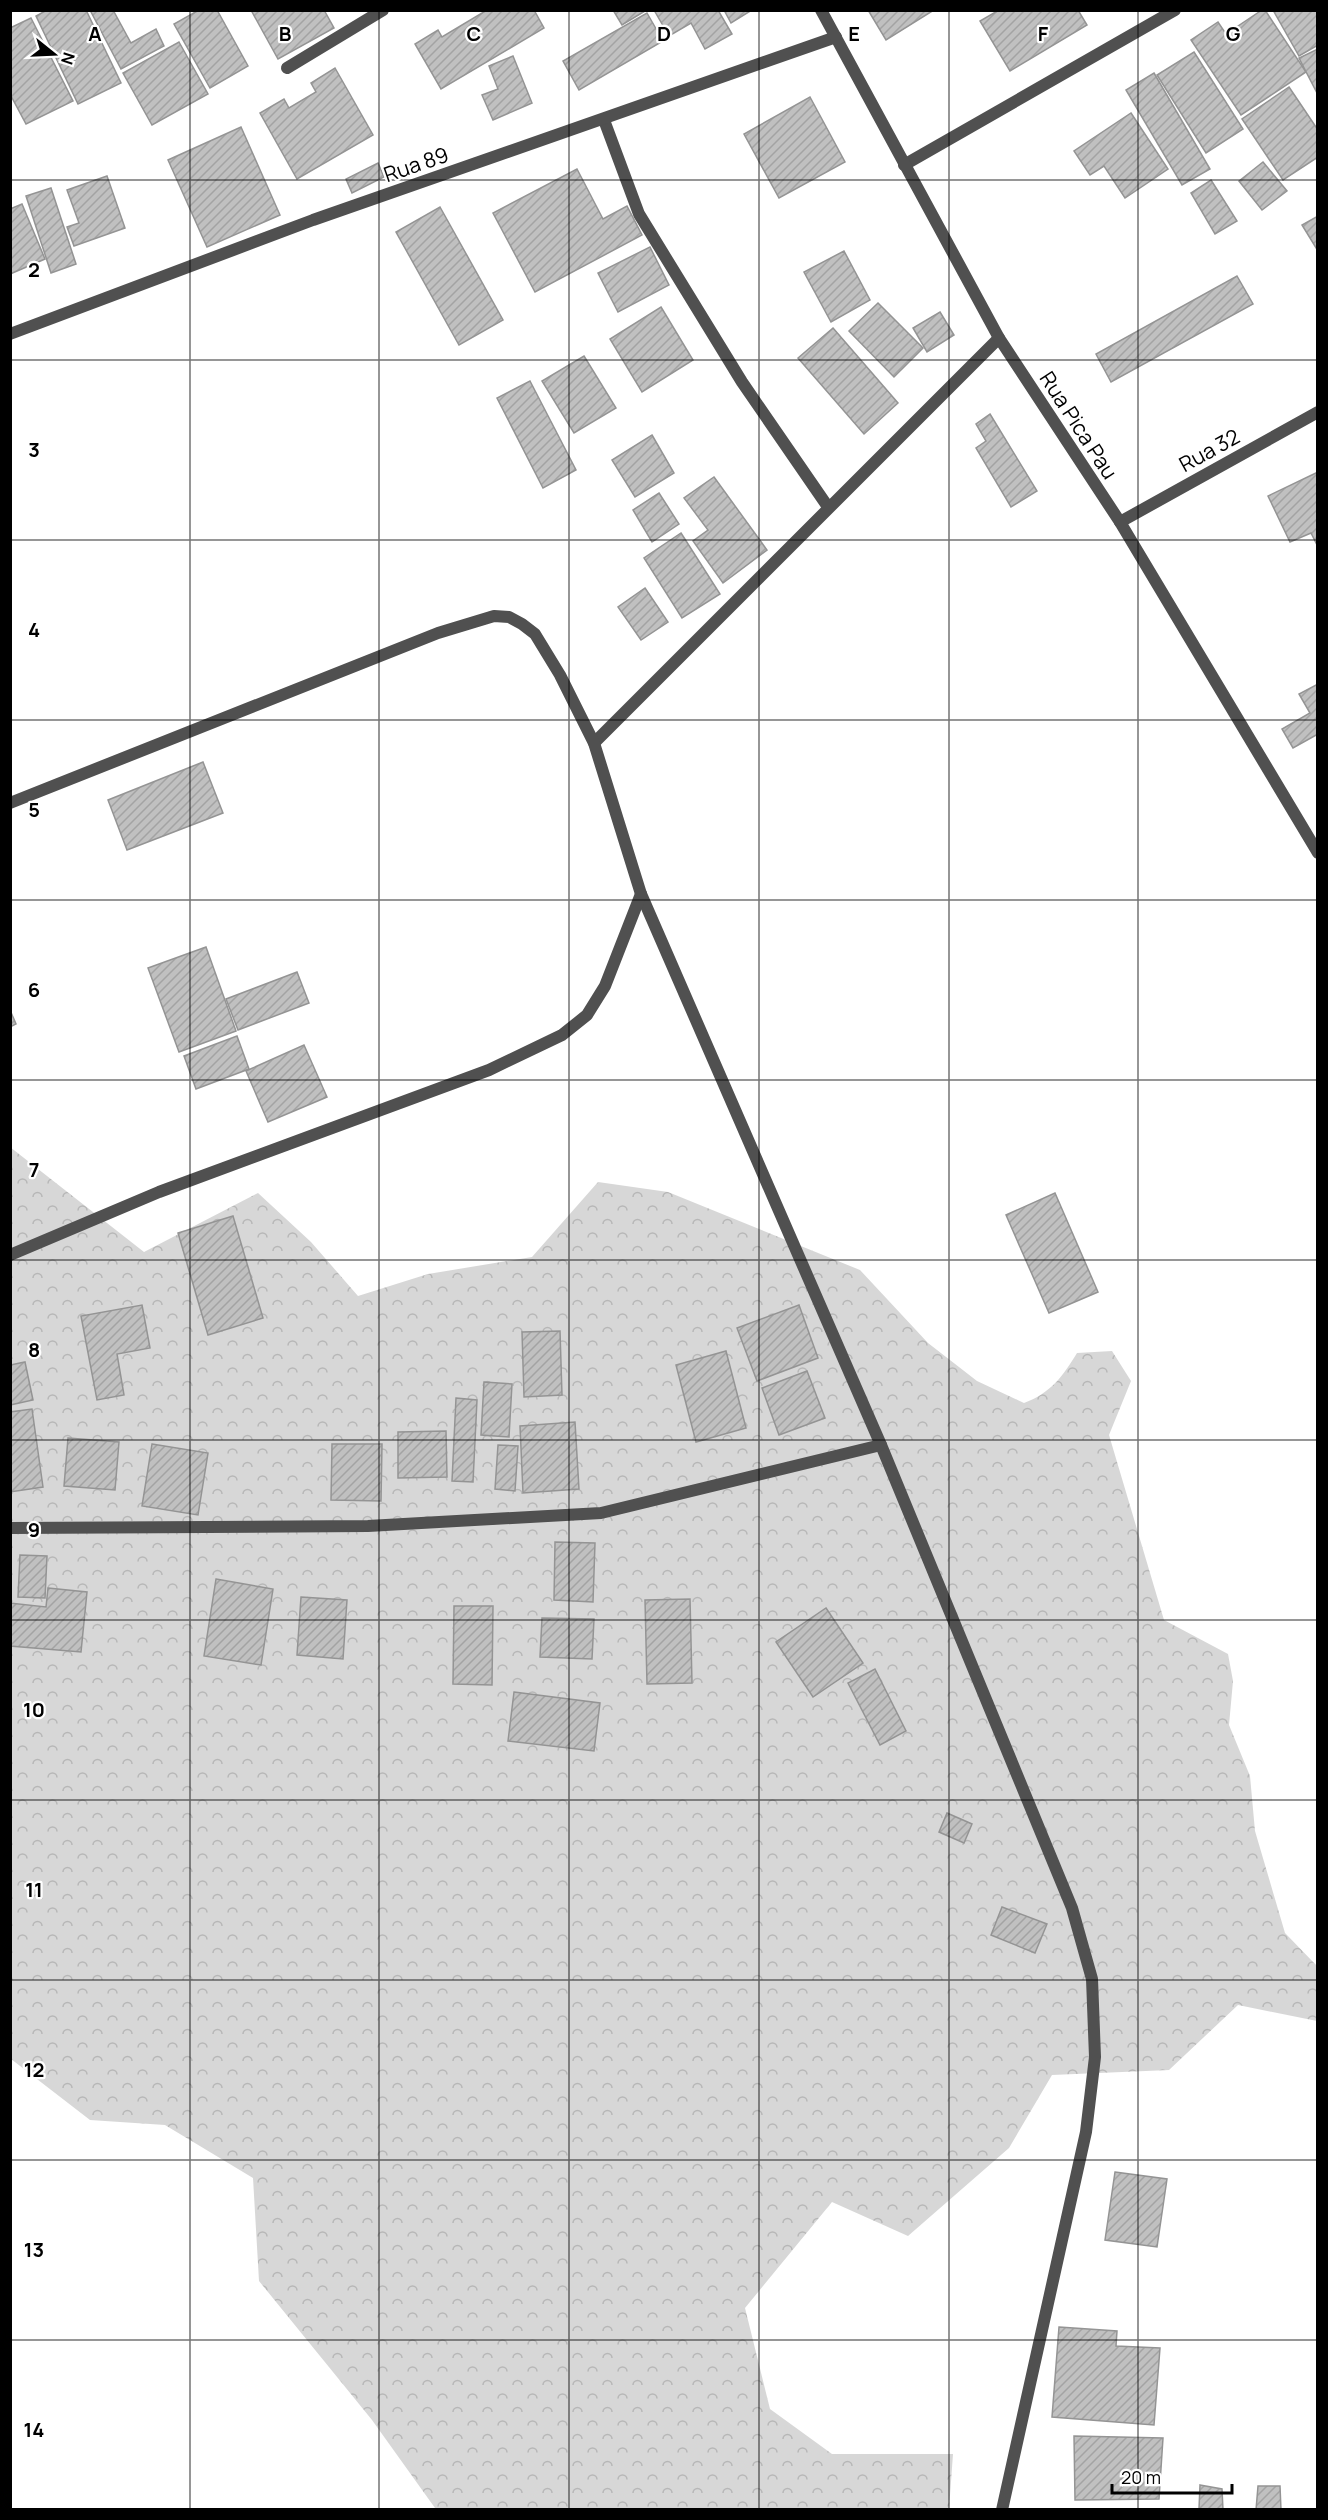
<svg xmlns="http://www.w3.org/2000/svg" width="1328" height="2520" font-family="Manrope,sans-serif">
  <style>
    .forest { fill: url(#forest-crowns) }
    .building { fill: url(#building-hatch); stroke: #949494; stroke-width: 1.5 }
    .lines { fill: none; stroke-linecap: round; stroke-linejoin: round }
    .minor { stroke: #505050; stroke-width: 12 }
    .tertiary { stroke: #505050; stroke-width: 12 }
    .grid { fill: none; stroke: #000; stroke-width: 1.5; stroke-opacity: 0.55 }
    .labels { text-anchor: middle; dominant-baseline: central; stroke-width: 4.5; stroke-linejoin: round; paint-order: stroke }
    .street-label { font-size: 21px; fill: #000; stroke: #fff }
    .grid-label { font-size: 20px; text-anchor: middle; font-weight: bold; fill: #000; stroke: #fff; stroke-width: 4.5; stroke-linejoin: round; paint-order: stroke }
  </style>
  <defs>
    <pattern id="forest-crowns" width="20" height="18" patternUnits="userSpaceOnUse" patternTransform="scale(1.5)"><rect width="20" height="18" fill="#d7d7d7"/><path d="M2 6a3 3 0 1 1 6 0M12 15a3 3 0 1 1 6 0" fill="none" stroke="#b7b7b7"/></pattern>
    <pattern id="building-hatch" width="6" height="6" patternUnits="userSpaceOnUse" patternTransform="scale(1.5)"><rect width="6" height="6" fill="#c0c0c0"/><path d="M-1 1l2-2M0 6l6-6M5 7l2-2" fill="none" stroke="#a3a3a3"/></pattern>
  </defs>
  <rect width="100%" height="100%" fill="#fff"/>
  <path class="forest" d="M10,1147l134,105 114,-59 53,49 47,54 70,-22 104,-17 66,-75 70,10 192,78 68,73 49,38 47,22c27,-10 39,-27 53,-50l35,-2 19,30 -22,54 55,185 64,34 5,27 -4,44 21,51 5,55 30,102 32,33v55l-79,-16 -69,65 -117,5 -43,73 -101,88 -76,-34 -87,106 25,101 62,45h121l-4,55 -514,-1 -63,-88 -113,-139 -6,-103 -88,-53 -75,-5 -79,-61z"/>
  <g class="building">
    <polygon points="47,10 86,10 121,83 78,104 36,16"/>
    <polygon points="90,10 113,10 131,43 156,29 164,46 121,69"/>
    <polygon points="199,10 217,10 248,66 210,88 174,24"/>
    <polygon points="251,10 324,10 334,28 278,59"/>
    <polygon points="487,10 534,10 544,28 441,89 415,44 438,30 442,37"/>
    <polygon points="613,10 645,10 645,11 622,25"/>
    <polygon points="654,10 718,10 732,34 705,49 691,23 669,36"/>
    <polygon points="724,10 752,10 731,23"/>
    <polygon points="868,10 934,10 886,40"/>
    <polygon points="999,10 1078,10 1087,25 1010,71 980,21"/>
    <polygon points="1262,10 1265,10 1306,72 1241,115 1191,40 1218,22 1226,34"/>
    <polygon points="1273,10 1318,10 1318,45 1299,56"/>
    <polygon points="647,13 663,41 579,90 563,61"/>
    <polygon points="31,18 73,101 26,124 10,94 10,28"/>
    <polygon points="179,42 208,94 152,125 123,73"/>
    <polygon points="1318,49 1318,95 1299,58"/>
    <polygon points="1194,52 1243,129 1206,153 1157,75"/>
    <polygon points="513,56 532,103 493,120 482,95 498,89 489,66"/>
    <polygon points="335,68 373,135 297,179 260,113 284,99 289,108 316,92 311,83"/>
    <polygon points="1154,73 1210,169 1182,185 1126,90"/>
    <polygon points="1289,87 1318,130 1318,157 1283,180 1242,119"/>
    <polygon points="810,97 845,162 779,198 744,134"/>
    <polygon points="1131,113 1168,169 1125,198 1104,166 1090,175 1074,151"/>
    <polygon points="241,127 280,215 207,247 168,160"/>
    <polygon points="1263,162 1287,191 1262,210 1239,181"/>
    <polygon points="378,163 384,177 352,193 346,179"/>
    <polygon points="577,169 603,219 627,206 642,235 535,292 493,213"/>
    <polygon points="107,176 125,228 74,246 67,227 79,223 67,190"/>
    <polygon points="1211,180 1237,221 1215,234 1191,193"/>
    <polygon points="51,188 76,264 51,273 26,196"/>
    <polygon points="22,204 45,259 10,274 10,209"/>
    <polygon points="440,207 503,320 459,345 396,232"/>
    <polygon points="1318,216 1318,251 1302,225"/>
    <polygon points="650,247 669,285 618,312 598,273"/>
    <polygon points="844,251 870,300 831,322 804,272"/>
    <polygon points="1237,276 1253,304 1111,382 1096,354"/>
    <polygon points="878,303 923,348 894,377 849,331"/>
    <polygon points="661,307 693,360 642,392 610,339"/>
    <polygon points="940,312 954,335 927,352 913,328"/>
    <polygon points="833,328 898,403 864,434 798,358"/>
    <polygon points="584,356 616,408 574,433 542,381"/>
    <polygon points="530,381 576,470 543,488 497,398"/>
    <polygon points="990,414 1037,491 1011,507 976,448 986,441 976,424"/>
    <polygon points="652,435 674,473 635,497 612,460"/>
    <polygon points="1318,472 1318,547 1311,533 1290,542 1268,496"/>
    <polygon points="714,477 767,550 723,583 693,541 708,530 684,498"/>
    <polygon points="659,493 679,524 652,542 633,510"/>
    <polygon points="681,533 720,594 682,618 644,558"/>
    <polygon points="645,588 668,622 641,640 618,607"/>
    <polygon points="1318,684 1318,734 1293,748 1282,729 1310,713 1299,694"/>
    <polygon points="203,762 223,813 127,850 108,800"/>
    <polygon points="206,947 236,1031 179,1052 148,968"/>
    <polygon points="297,972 309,1003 238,1030 226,999"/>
    <polygon points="10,1010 16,1024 10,1027"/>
    <polygon points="237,1036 249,1069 196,1089 184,1056"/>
    <polygon points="304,1045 327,1097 268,1122 246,1071"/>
    <polygon points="1055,1193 1098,1292 1049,1313 1006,1215"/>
    <polygon points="233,1216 263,1318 208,1335 178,1233"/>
    <polygon points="142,1305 150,1348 117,1354 124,1395 97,1400 81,1316"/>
    <polygon points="799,1305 818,1358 757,1381 737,1328"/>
    <polygon points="560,1331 562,1395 524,1397 522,1332"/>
    <polygon points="726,1351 746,1428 696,1442 676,1365"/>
    <polygon points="25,1362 33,1400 10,1405 10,1365"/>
    <polygon points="807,1371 825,1418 779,1435 762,1388"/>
    <polygon points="484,1382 512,1384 509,1437 481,1435"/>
    <polygon points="456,1398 477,1400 473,1482 452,1481"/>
    <polygon points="32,1409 43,1487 10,1492 10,1412"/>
    <polygon points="575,1422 579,1489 523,1493 520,1426"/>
    <polygon points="446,1431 447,1477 398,1478 398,1432"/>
    <polygon points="68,1438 119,1442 115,1490 64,1486"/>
    <polygon points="152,1444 208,1453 198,1515 142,1506"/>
    <polygon points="332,1444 382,1444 381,1501 331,1500"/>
    <polygon points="498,1445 518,1446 515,1491 495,1489"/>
    <polygon points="555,1542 595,1543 593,1602 554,1600"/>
    <polygon points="20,1555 47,1556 45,1598 18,1597"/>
    <polygon points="216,1579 273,1589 261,1665 204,1656"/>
    <polygon points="48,1588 87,1592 81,1652 10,1646 10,1603 46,1607"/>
    <polygon points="301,1597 347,1600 343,1659 297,1655"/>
    <polygon points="690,1599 692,1683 647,1684 645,1600"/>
    <polygon points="454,1606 493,1606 492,1685 453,1684"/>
    <polygon points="826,1608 863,1663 813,1697 776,1642"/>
    <polygon points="542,1618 594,1619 592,1659 540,1657"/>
    <polygon points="875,1669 906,1731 880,1745 848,1683"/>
    <polygon points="514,1692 600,1703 594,1751 508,1741"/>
    <polygon points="947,1813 972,1824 964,1843 939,1832"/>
    <polygon points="1002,1907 1047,1924 1035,1953 991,1935"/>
    <polygon points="1115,2172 1167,2179 1157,2247 1105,2240"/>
    <polygon points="1059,2327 1117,2331 1116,2346 1160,2348 1154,2425 1052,2417"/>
    <polygon points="1074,2436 1163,2438 1159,2499 1075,2500"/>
    <polygon points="1200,2485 1222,2489 1223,2510 1199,2509"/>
    <polygon points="1258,2486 1280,2486 1281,2510 1256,2510"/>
  </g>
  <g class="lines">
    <g class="minor">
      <polyline points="287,68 383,10"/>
      <polyline points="604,120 639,214 742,382 828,507"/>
      <polyline points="904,165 1175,10"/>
      <polyline points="10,334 313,220 836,37"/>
      <polyline points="1120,522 1318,412"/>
      <polyline points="594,743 999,338"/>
      <polyline points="10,803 438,633 494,616 509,617 522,624 535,634 560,675 594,743 641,894 881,1445 1072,1908 1092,1979 1095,2057 1086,2132 1002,2510"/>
      <polyline points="10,1255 159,1192 489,1070 562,1035 587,1015 605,986 641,894"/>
      <polyline points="10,1528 368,1526 601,1513 881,1445"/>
    </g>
    <polyline class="tertiary" points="821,10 999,338 1120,522 1318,853"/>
  </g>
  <path class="grid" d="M190,10v2500M379,10v2500M569,10v2500M759,10v2500M949,10v2500M1138,10v2500M10,180h1308M10,360h1308M10,540h1308M10,720h1308M10,900h1308M10,1080h1308M10,1260h1308M10,1440h1308M10,1620h1308M10,1800h1308M10,1980h1308M10,2160h1308M10,2340h1308"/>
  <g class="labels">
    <g class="street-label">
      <text transform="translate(416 164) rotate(-19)">Rua 89</text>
      <text transform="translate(1079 425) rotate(57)">Rua Pica Pau</text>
      <text transform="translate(1209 450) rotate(-29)">Rua 32</text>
    </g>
  </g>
  <g class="grid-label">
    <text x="95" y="41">A</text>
    <text x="285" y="41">B</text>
    <text x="474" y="41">C</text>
    <text x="664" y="41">D</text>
    <text x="854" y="41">E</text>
    <text x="1043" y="41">F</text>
    <text x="1233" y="41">G</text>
    <text x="34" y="277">2</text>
    <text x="34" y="457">3</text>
    <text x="34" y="637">4</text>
    <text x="34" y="817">5</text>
    <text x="34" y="997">6</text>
    <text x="34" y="1177">7</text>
    <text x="34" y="1357">8</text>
    <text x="34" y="1537">9</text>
    <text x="34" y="1717">10</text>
    <text x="34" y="1897">11</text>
    <text x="34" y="2077">12</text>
    <text x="34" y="2257">13</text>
    <text x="34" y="2437">14</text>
  </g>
  <rect width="1328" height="2520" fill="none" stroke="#000000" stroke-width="24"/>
  <g transform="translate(54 54) rotate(108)" stroke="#ffffff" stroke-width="4.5" paint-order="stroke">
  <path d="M0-4.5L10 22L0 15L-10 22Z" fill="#000000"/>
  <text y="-9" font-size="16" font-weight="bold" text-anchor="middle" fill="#000000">N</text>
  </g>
  <path d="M1112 2484v9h120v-9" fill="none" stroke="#000000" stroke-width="3"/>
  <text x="1121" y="2484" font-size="18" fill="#000000" stroke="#ffffff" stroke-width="4.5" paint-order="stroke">20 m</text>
</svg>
